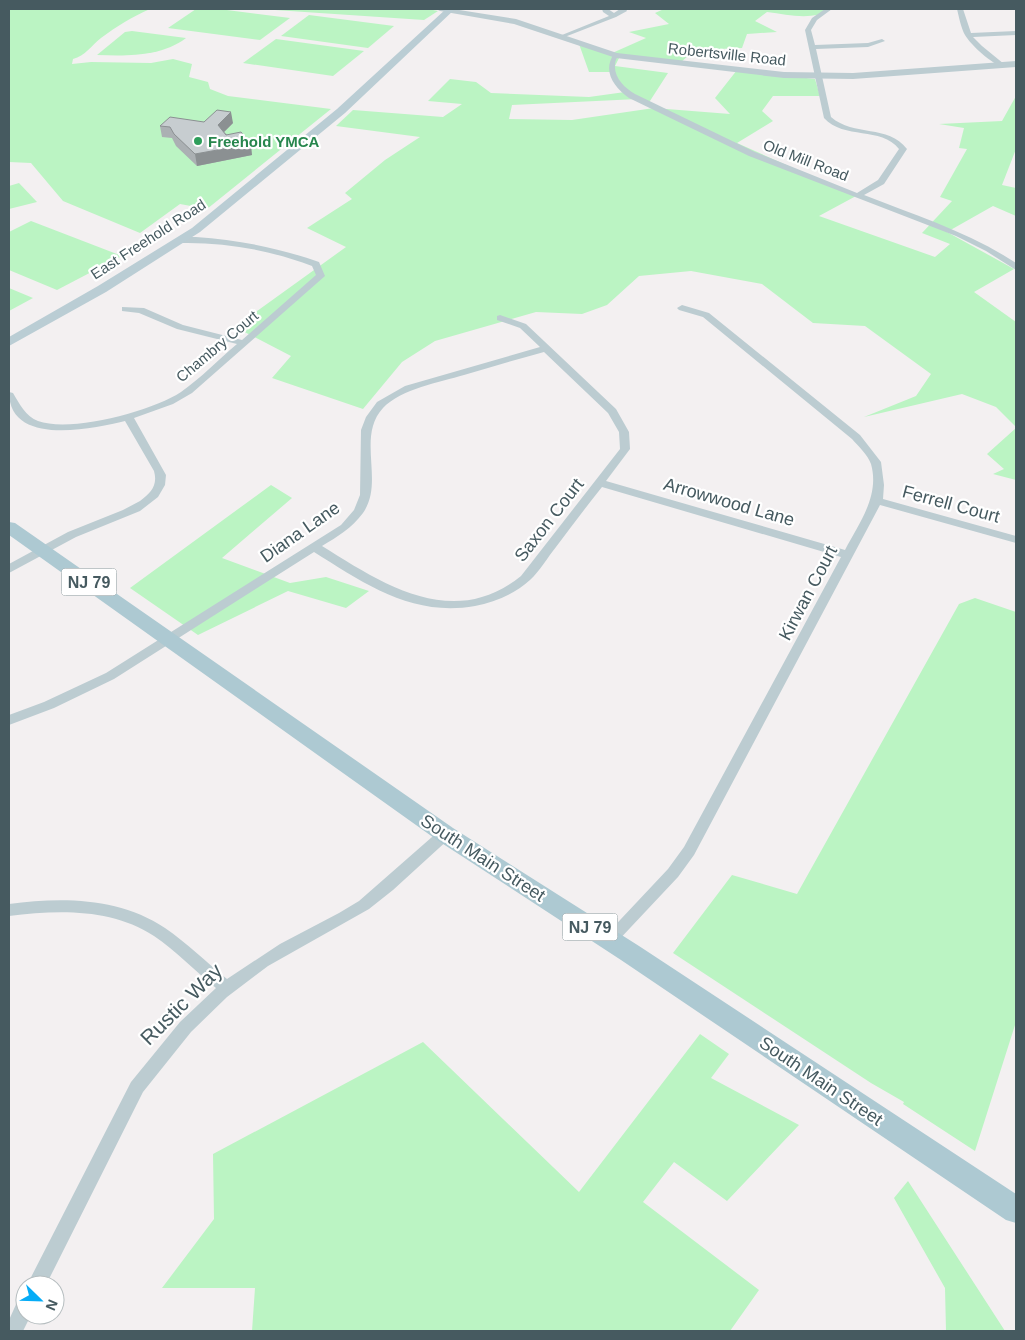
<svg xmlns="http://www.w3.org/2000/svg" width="1025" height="1340" font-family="Helvetica,sans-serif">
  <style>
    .green { fill: #bbf4c3 }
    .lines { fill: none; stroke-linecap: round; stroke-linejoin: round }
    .minor { fill: #bcccd1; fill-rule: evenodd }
    .tertiary { fill: #bcccd1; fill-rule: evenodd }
    .secondary { fill: #bacdd4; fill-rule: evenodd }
    .primary { fill: #adc9d2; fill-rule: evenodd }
    .wall { fill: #abb0b3 }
    .shaded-wall { fill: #8b9092 }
    .building { fill: #c7cdd0; stroke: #8b9092 }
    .leisure-dot { fill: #2e9e5b; stroke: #fff; stroke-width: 2 }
    .labels { text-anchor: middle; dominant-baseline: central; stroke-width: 4.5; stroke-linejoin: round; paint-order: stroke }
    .far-street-label { font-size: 15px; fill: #465a60; stroke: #fff }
    .far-leisure-label { font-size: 15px; font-weight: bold; fill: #27864d; stroke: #fff; text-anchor: start }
    .shield { fill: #fff; stroke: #7e8c90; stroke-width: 1 }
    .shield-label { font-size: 16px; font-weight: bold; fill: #465a60 }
    .street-label { font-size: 18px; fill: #465a60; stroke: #fff }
    .near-street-label { font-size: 21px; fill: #465a60; stroke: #fff }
  </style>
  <rect width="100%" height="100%" fill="#f3f0f1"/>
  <g class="green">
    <path d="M9,9h141c-18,8 -33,17 -49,29 -9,7 -16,18 -28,21l-1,5 19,-2 60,1 22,-4 19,5 -3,13 19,5 2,7 18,7 103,13 -124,100 -27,-5 -40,29 -77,-32 -32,-38 -22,-1z"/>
    <polygon points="196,9 219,9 290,18 260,40 168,28"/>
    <polygon points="260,9 428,9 438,11 424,20"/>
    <path d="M664,9h168c-20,12 -42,6 -65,3l-12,9 22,11 -30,2 -5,14 -47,2 -14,12 -61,-6 -5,10 53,7 -20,31 -10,-5 -126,6 -3,14 63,1 82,-12 76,6 -15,-16 22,-28 78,9 5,17h-47l-11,15 11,10 -36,22 119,53 -37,20 116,41 15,-13 -28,-11 30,-32 -12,-4 27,-48 -8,-1 5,-20 -25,-4 63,-3 14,-25v53l-14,36 14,3v28l-23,-10 -46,26 67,37 -40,23 42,30v105l-20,-20 -34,-13 -98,23 52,-21 15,-22 -66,-48 -52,-3 -51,-39 -71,-13 -52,5 -32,29 -25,9 -46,-2 -101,29 -33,21 -39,47 -91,-31 19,-22 -56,-29 111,-80 -39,-19 45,-29 -7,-6 40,-33 35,-23 -84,-11 17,-16 90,7 19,-13 -34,-3 22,-22 26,3 15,11 98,4 36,-5 -11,-20h-25l-10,-28 31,10 36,-16 -17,-6 40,-8 -14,-11z"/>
    <polygon points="309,15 394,26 368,48 281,36"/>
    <path d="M132,31l54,7c-25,19 -59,18 -89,17l28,-23z"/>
    <polygon points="276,39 364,51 333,76 243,63"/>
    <polygon points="19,183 37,202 9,209 9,186"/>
    <polygon points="31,221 122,256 57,290 9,270 9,232"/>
    <polygon points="9,288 33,298 9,311"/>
    <polygon points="1016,428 1016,480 993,474 1004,469 987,454"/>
    <polygon points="271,485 292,498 222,558 290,583 326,577 369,591 346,608 288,591 198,635 130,588"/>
    <polygon points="975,598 1016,612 1016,1025 1015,1025 975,1151 903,1104 904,1102 871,1083 673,953 732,875 797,894 959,604"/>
    <polygon points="700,1034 729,1054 711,1078 799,1125 727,1201 674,1162 643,1202 759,1290 730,1331 252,1331 255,1288 162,1288 214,1219 213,1154 423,1042 579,1192"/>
    <polygon points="908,1181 1005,1331 946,1331 945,1288 894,1198"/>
  </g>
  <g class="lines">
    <g class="minor">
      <polygon points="602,9 608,9 614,13 620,9 626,9 627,11 616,17 562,38 557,37 609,16 603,12"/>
      <path d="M825,9h7l-15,11 -6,10 4,15 53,-2 14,-4 3,2 -17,6 -52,2 15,68c23,20 57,7 76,32l-23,35 -20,11c53,21 105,37 152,68v7l-30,-19 -30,-15 -207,-80 -120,-58c-15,-11 -27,-27 -15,-44h4c0,3 -3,6 -3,11 -1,13 10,23 20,29l120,58 102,41 21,-13 21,-31c-18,-23 -55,-9 -75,-31l-19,-88 7,-12z"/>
      <path d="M957,9h6l8,24 45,-2v4l-43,2 9,9 22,18v2c-10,1 -34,-22 -39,-31 -4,-7 -6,-18 -8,-26z"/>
      <path d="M196,237c43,3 83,11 123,25l6,14 -133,117 -19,11 -39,14 32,57 -1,10 -7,12 -18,14 -64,26 -67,36v-9l59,-32 55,-22 17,-9c11,-8 18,-16 14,-30l-29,-50c-33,8 -116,26 -116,-29l4,1c6,10 13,24 25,28 33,12 114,-10 143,-29 20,-14 37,-32 56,-48l-60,-15 -38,-16 -17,-2v-4l22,1 39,17 59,15 74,-65 -4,-9c-43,-16 -86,-24 -132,-23l-4,-3 4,-3z"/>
      <path d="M682,305l27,8 151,122 21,27 3,23 -1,14 133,37v7l-136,-38 -186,350 -16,22 -63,67 -5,2 -5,-2 -3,-4 3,-4 63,-67 16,-22 157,-290 -239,-70c-16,20 -31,40 -46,60 -9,11 -16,24 -26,33 -15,14 -35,22 -55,26 -63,11 -110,-22 -161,-54l-200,127 -60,29 -45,17v-10l35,-13 62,-29 235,-148 13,-15 6,-15 1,-65 5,-13 11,-15 28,-16 135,-39 -20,-19 -23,-8v-4l3,-1 26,9 90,85 13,23 1,17 -24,32 239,69c14,-27 35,-54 26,-86 -3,-9 -13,-18 -19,-25l-149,-122 -24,-7 -2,-2zM544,352l64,61 11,19 1,17 -99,127c-68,55 -138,8 -199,-30 15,-9 30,-18 41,-33 22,-31 -7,-76 20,-105 18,-19 57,-26 81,-33 27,-8 54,-16 80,-23z"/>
      <path d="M445,829l5,1 2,4 -2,4 -57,52 -24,19 -101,57 -41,31 -36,35 -48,60 -97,193h-19l104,-203 49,-60 36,-34c-21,-17 -40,-37 -62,-52 -43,-28 -96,-26 -145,-20v-12c52,-7 110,-7 156,24 22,15 41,34 62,51l53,-35 59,-31 20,-12 81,-71z"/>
      <polygon points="25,1298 25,1315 31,1315 23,1331 9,1331 9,1320 18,1300"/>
    </g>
    <polygon class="tertiary" points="436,9 453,9 516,19 617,53 784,72 853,73 1016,61 1016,67 853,79 784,78 616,58 514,24 440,11"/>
    <polygon class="secondary" points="446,9 455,9 345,113 200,232 106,292 9,346 9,337 98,286 192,228 337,109"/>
    <polygon class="primary" points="9,522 15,523 453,828 639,946 1016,1194 1016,1223 1006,1220 621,960 437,840 9,535"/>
  </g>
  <polygon class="wall" points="204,122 233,123 224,132 252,155 197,166 176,146 172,138 162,137 160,126"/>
  <g class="shaded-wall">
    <polygon points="231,112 233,123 219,137 218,125"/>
    <polygon points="251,144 252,155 197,166 195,154"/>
  </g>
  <polygon class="building" points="217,110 231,112 218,125 226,135 241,132 251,144 195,154 174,134 170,127 160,126 170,117 204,122"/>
  <circle class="leisure-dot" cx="198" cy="141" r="5"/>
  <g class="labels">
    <g class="far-street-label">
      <text transform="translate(727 54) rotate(6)">Robertsville Road</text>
      <text transform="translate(806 160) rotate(21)">Old Mill Road</text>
      <text transform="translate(148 239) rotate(-33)">East Freehold Road</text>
      <text transform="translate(217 346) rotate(-40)">Chambry Court</text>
    </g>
    <g class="far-leisure-label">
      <text x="208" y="141">Freehold YMCA</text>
    </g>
    <g class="shield">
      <rect x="61.5" y="568.5" width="55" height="27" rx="4"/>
      <rect x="562.5" y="913.5" width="55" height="27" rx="4"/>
    </g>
    <g class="shield-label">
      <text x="89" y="582">NJ 79</text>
      <text x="590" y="927">NJ 79</text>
    </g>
    <g class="street-label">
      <text transform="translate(729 502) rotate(16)">Arrowwood Lane</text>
      <text transform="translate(951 504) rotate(15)">Ferrell Court</text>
      <text transform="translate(549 520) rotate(-52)">Saxon Court</text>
      <text transform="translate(300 532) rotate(-35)">Diana Lane</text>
      <text transform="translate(808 593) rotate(-62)">Kirwan Court</text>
      <text transform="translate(483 858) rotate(33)">South Main Street</text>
      <text transform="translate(821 1081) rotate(34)">South Main Street</text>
    </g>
    <g class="near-street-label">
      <text transform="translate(181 1004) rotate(-45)">Rustic Way</text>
    </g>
  </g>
  <rect width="1025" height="1340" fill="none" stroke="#465a60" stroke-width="20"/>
  <g transform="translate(40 1300) rotate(113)"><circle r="24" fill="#ffffff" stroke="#b5bdbf"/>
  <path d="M0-4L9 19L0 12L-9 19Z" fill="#06acf6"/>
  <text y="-8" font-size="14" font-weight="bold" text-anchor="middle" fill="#465a60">N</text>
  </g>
</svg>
